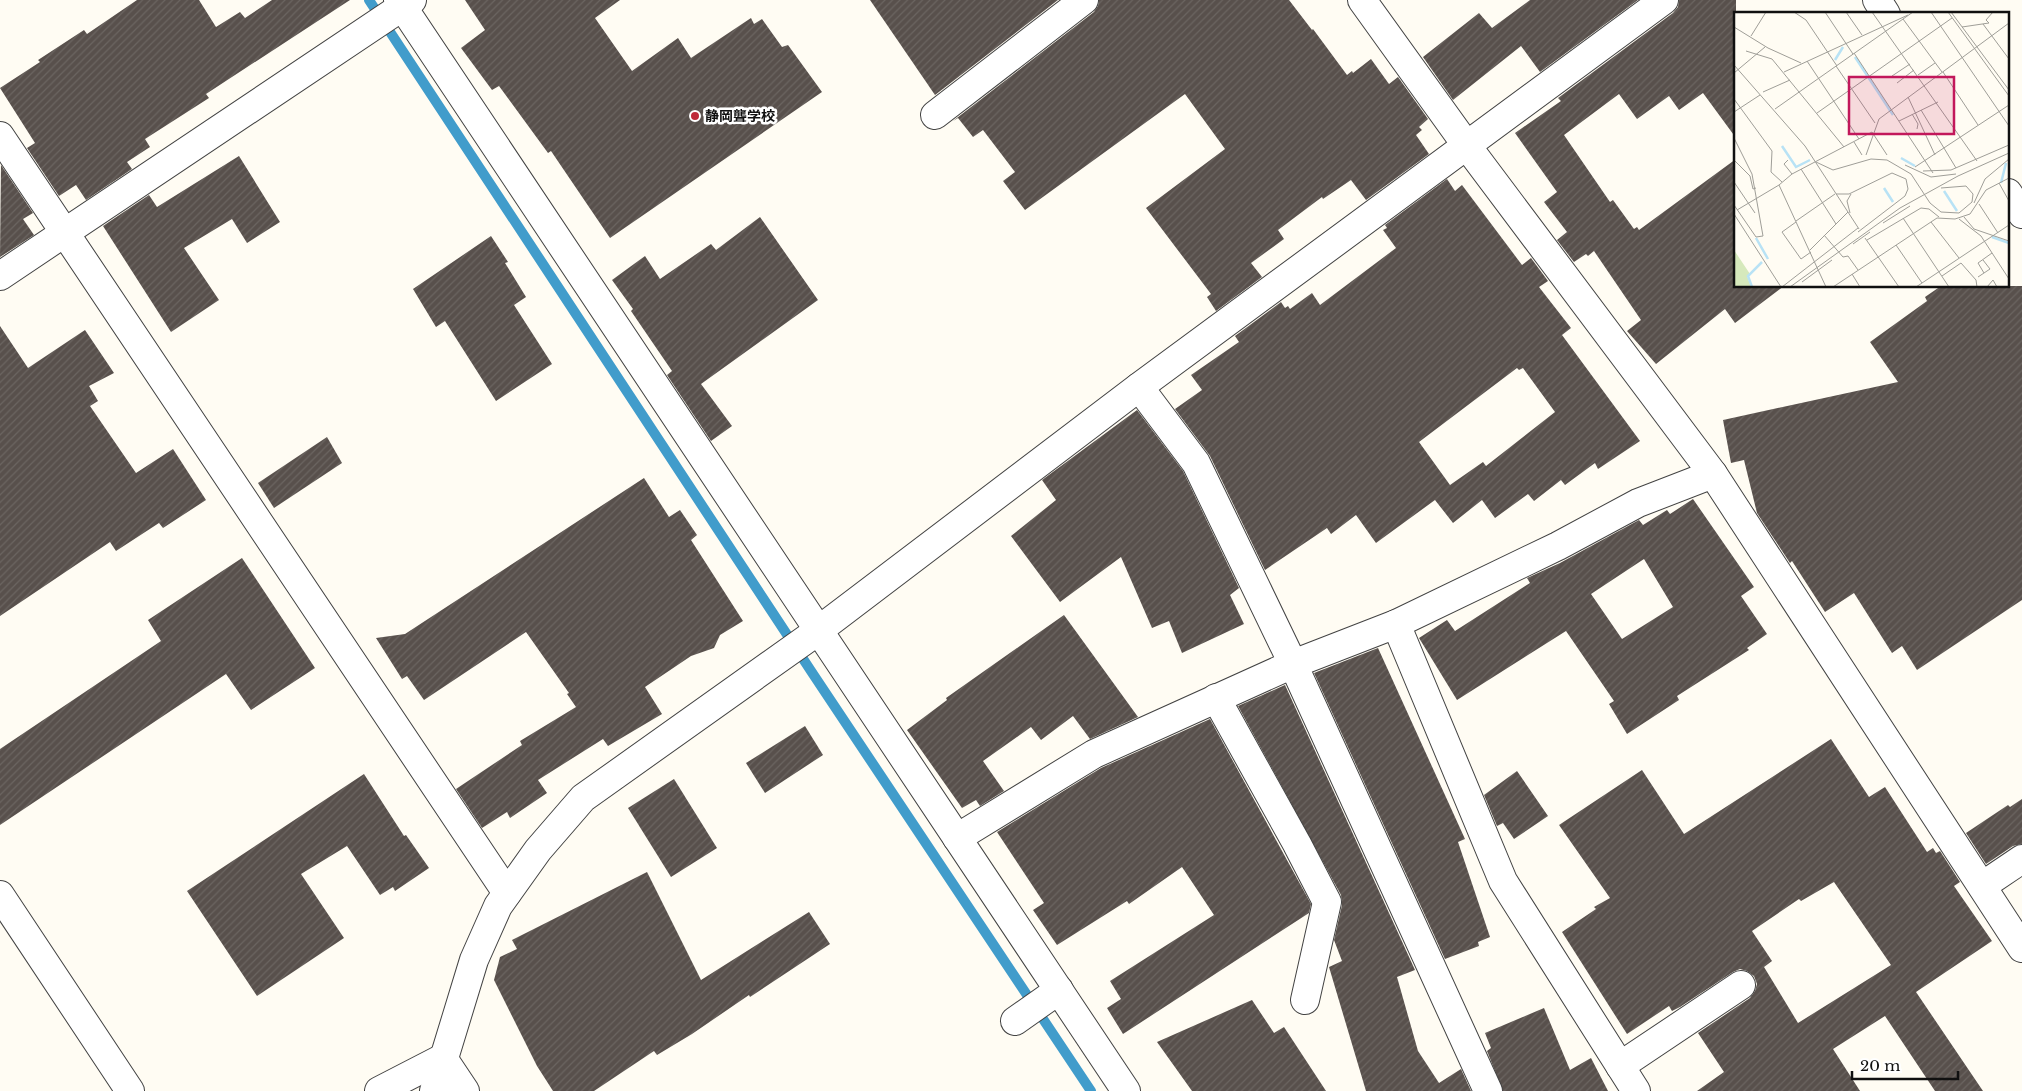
<svg xmlns="http://www.w3.org/2000/svg" width="2022" height="1091" font-family="'Libre Baskerville','Noto Sans JP',serif">
  <style>
    .lines { fill: none; stroke-linecap: round; stroke-linejoin: round }
    .stream { stroke: #419ccb; stroke-width: 10 }
    .building { fill: url(#building-hatch); fill-rule: evenodd }
    .street-casing { stroke: #434343; stroke-width: 30 }
    .street { stroke: #fff; stroke-width: 28 }
    .poi-dot { fill: #be2939; stroke: #fff; stroke-width: 2 }
    .labels { text-anchor: middle; dominant-baseline: central; stroke-width: 5; stroke-linejoin: round; paint-order: stroke }
    .poi-label { font-size: 14px; font-weight: bold; fill: #101010; stroke: #fff; text-anchor: start }
    .inset-river { fill: none; stroke: #b8e2f5; stroke-width: 2.5 }
    .inset-road { fill: none; stroke: #9f9e98; stroke-width: 1 }
    .view { fill: #c2185b; fill-opacity: 0.15; stroke: #c2185b; stroke-width: 2.5 }
    .inset-edge { fill: none; stroke: #101010; stroke-width: 2.5 }
  </style>
  <defs>
    <pattern id="building-hatch" width="6" height="6" patternUnits="userSpaceOnUse" patternTransform="scale(1.25)"><rect width="6" height="6" fill="#58504c"/><path d="M-1 1l2-2M0 6l6-6M5 7l2-2" fill="none" stroke="#6b6561"/></pattern>
  </defs>
  <rect width="100%" height="100%" fill="#fffcf3"/>
  <g class="lines">
    <polyline class="stream" points="369,0 813,674 1091,1091"/>
  </g>
  <g class="building">
    <polygon points="137,0 199,0 216,27 240,12 245,18 272,0 350,0 206,94 209,98 145,139 150,147 127,162 132,169 86,200 76,185 59,196 27,148 35,143 0,88 40,62 38,60 84,30 87,34"/>
    <polygon points="465,0 620,0 595,18 632,71 678,38 691,58 751,18 754,24 762,19 782,47 788,45 822,92 610,238 551,151 548,153 499,86 492,90 461,48 485,30"/>
    <polygon points="870,0 1058,0 935,95"/>
    <polygon points="1099,0 1289,0 1312,30 1313,29 1347,75 1352,71 1353,73 1371,59 1389,84 1398,77 1428,119 1419,127 1422,130 1416,135 1429,154 1366,200 1351,180 1323,199 1322,197 1278,230 1284,239 1251,263 1262,277 1216,311 1207,297 1211,294 1146,208 1225,149 1185,94 1025,210 1003,181 1015,172 983,130 973,137 958,118 953,121 1094,12 1098,6"/>
    <polygon points="1530,0 1638,0 1540,72 1521,46 1453,100 1423,57 1479,13 1492,28"/>
    <polygon points="1679,0 1736,0 1736,138 1703,93 1679,110 1669,96 1637,119 1619,94 1564,135 1610,202 1613,200 1634,229 1637,227 1639,230 1736,159 1736,286 1784,286 1735,323 1725,309 1656,364 1627,331 1641,320 1594,251 1588,256 1586,254 1574,262 1557,240 1567,232 1544,202 1557,192 1515,133 1561,101 1558,98 1673,13 1678,7"/>
    <polygon points="239,156 280,222 247,243 232,219 184,248 219,300 171,332 103,226 149,195 157,207"/>
    <polygon points="1,165 33,213 23,219 34,235 0,257"/>
    <path d="M1447,179l8,12 7,-6 60,80 9,-7 17,23 -9,6 32,41 -9,7 78,106 -42,28 -3,-6 -30,22 -4,-5 -27,21 -6,-7 -33,24 -13,-18 -29,23 -18,-23 -59,43 -20,-28 -25,19 -4,-6 -62,42 -55,-114 -35,-47 27,-19 -11,-15 48,-33 -4,-6 46,-34 4,6 3,-2 2,3 22,-16 8,12 76,-57 -13,-18 4,-2 -2,-3zM1517,368l2,2 4,-2 32,44 -69,54 -3,-4 -33,23 -31,-43z"/>
    <polygon points="760,217 818,300 701,384 732,426 711,441 667,375 672,371 631,311 633,309 612,280 645,256 660,279 711,244 716,250"/>
    <polygon points="491,236 508,262 505,263 526,297 514,305 552,364 496,401 445,321 436,327 413,289"/>
    <polygon points="1941,286 2022,286 2022,600 1917,670 1902,646 1892,653 1854,593 1825,612 1792,561 1790,563 1757,513 1744,460 1731,463 1723,420 1898,382 1870,342 1927,301 1925,297"/>
    <polygon points="0,326 28,368 85,330 114,373 89,386 98,401 90,406 136,473 173,449 206,500 163,528 159,523 116,551 110,542 0,616"/>
    <polygon points="1137,410 1183,471 1239,588 1230,595 1244,624 1182,653 1169,621 1152,628 1121,557 1060,602 1011,536 1056,500 1042,480"/>
    <polygon points="327,437 342,463 274,508 258,483"/>
    <polygon points="644,478 669,517 680,510 697,535 691,540 743,621 720,635 714,648 691,656 645,687 662,714 608,746 603,739 538,780 547,793 510,818 507,812 482,828 456,789 522,745 520,741 576,707 567,694 569,693 526,632 424,700 407,676 402,679 376,638 405,634"/>
    <path d="M1693,499l61,88 -13,9 26,38 -20,14 2,2 -72,46 2,4 -52,34 -18,-30 5,-3 -48,-70 -109,69 -38,-62 28,-18 8,11 75,-48 -3,-5 33,-15 79,-43 4,5 24,-15 3,4zM1644,559l29,48 -51,32 -31,-45z"/>
    <polygon points="242,558 315,668 251,710 226,674 0,825 0,749 161,641 148,620"/>
    <polygon points="1064,615 1138,717 1090,739 1073,716 1041,740 1031,727 983,761 1004,791 980,806 976,800 962,808 907,730 947,700 946,698"/>
    <polygon points="1378,648 1465,839 1458,842 1490,937 1478,942 1479,946 1445,959 1314,673"/>
    <polygon points="1285,685 1415,970 1397,977 1418,1051 1439,1083 1461,1069 1471,1091 1366,1091 1329,967 1342,961 1334,940 1342,905 1341,895 1238,706"/>
    <polygon points="1210,719 1311,904 1309,913 1123,1034 1107,1008 1121,999 1110,981 1214,915 1182,867 1129,904 1127,901 1057,945 1033,910 1044,903 997,832 1101,768"/>
    <polygon points="805,726 823,755 765,793 746,763"/>
    <path d="M1831,739l38,58 16,-10 42,65 6,-4 3,5 4,-2 20,31 -6,4 38,55 -76,51 67,99h-48l-50,-75 -52,33 27,42h-163l27,-19 -26,-39 52,-35 5,-7 2,-7 -3,-8 -7,-5 -7,-2 -7,3 -53,35 -8,4 -3,-5 -42,28 -65,-102 34,-23 -2,-2 16,-9 -51,-73 83,-55 42,64zM1834,882l57,83 -93,58 -34,-56 8,-6 -20,-30 47,-32 2,2z"/>
    <polygon points="1517,771 1548,816 1514,839 1503,823 1497,826 1484,795"/>
    <polygon points="364,774 404,836 406,835 429,868 395,891 393,887 380,895 347,846 301,874 344,938 257,996 187,891"/>
    <polygon points="674,779 717,848 671,877 628,808"/>
    <polygon points="2022,799 2022,844 2013,846 1986,864 1966,833 2008,805 2010,807"/>
    <polygon points="647,872 701,980 809,912 830,944 750,997 749,995 692,1034 657,1055 654,1051 594,1091 553,1091 537,1066 494,980 500,957 517,949 512,940"/>
    <polygon points="1252,1000 1274,1033 1284,1027 1326,1091 1192,1091 1157,1042"/>
    <polygon points="1544,1008 1570,1070 1591,1058 1608,1091 1503,1091 1487,1051 1491,1048 1485,1033"/>
  </g>
  <g class="lines">
    <defs>
      <g id="street">
        <polyline points="398,0 1126,1091"/>
        <polyline points="1362,0 1467,146 1713,474 2022,948"/>
        <polyline points="1877,0 1886,14"/>
        <polyline points="935,115 1084,0"/>
        <polyline points="0,136 507,893"/>
        <polyline points="2008,193 2022,214"/>
        <polyline points="0,276 412,0"/>
        <polyline points="1139,387 1196,463 1293,664 1488,1091"/>
        <polyline points="1396,624 1503,881 1636,1091"/>
        <polyline points="1216,698 1297,844 1327,902 1305,1000"/>
        <polyline points="957,838 1094,754 1293,664 1396,624 1558,546 1638,503 1713,474"/>
        <polyline points="1982,886 2022,859"/>
        <polyline points="0,895 130,1091"/>
        <polyline points="1015,1021 1059,990"/>
        <polyline points="1620,1066 1741,985"/>
        <polyline points="379,1091 443,1058 465,1091"/>
        <polyline points="434,1091 474,960 498,906 538,850 583,798 815,633 1139,387 1664,0"/>
      </g>
    </defs>
    <use href="#street" class="street-casing"/>
    <use href="#street" class="street"/>
  </g>
  <circle class="poi-dot" cx="695" cy="116" r="5"/>
  <g class="labels">
    <g class="poi-label">
      <text x="705" y="116">静岡聾学校</text>
    </g>
  </g>
  <g transform="translate(1734 12)">
    <rect width="275" height="275" fill="#fffcf3"/>
    <path d="M0,238l16,24 -3,2 4,11h-17z" fill="#d6e9bc"/>
    <path class="inset-river" d="M121,45l38,58M101,48l8,-13M48,134l14,21 14,-7M167,146l14,8M267,171l5,-20M150,176l9,14M210,179l13,20M258,225l17,6M22,226l12,21M18,275l-4,-11 14,-14"/>
    <path class="inset-road" d="M60,0l12,8 31,46M91,0l28,42M112,0l16,23M138,0l105,149M197,0l78,114M214,0l61,84M217,0l58,78M169,7l39,53M249,12l26,35M0,15l34,21 33,15M228,15l27,-4 -3,-3 7,-8M17,24l15,-24M12,39l26,8 72,88M120,41l79,120M73,49l52,78M0,53l71,81 54,83M102,54l39,57M50,60l124,-57M209,60l35,53M0,61l31,-26M184,63l17,-12M158,64l18,-12M163,71l17,-13M29,80l27,-12M174,85l27,58M0,87l38,52 -1,21 11,10M41,97l138,-97M187,98l35,58M0,100l26,-17M83,101l135,-95M178,102l6,10 -1,5M165,109l39,-19M0,126l18,36 11,62 -7,1 -22,-32M120,130l8,13M132,143l13,-36 130,-96M0,148l16,16 3,13 3,-1M54,148l-4,4 8,10M82,150l17,8 38,-11 16,1 24,14 19,29 11,9 18,1 13,-11 1,-8 -7,-8 -25,2M171,153l26,12 25,-3M181,155l94,-62M67,157l35,55M189,159l28,-1 58,-25M0,170l21,31M265,171l10,18M102,182h13l43,-21 14,6 2,10 -3,7 -47,36M240,191l11,-24 24,-20M245,192l19,29M3,198l42,-25M116,201l-3,-12 4,-7M0,202l47,73M230,205l10,12 35,12M169,206l46,69M225,207l22,17 28,43M62,209l39,-27M62,210l-14,10 19,27 10,-7M197,210l28,36M149,211l27,-17M90,223l19,22 5,-1 10,14M131,226l34,49M133,228l54,-32 8,1 10,8M119,232l17,-12M162,233l26,38M76,238l38,-38M250,261l-6,-10 14,-10M118,262l8,13M208,264l19,-13 15,17 1,7M244,265l12,-8 -7,-9M68,270l30,-22M48,275l76,-59M56,275l110,-79 58,-32 51,-23M92,275l-47,-102 13,-11 80,-42 15,23M99,275l104,-69 18,1 15,-5 16,-24 23,-12M182,275l93,-62M253,275l6,-7 4,7"/>
    <path class="view" d="M115,65h105v57h-105z"/>
    <rect width="275" height="275" class="inset-edge"/>
  </g>
  <path d="M1852 1071v8h106v-8" fill="none" stroke="#101010" stroke-width="2.5"/>
  <text x="1860" y="1071" font-size="15" fill="#101010" stroke="#ffffff" stroke-width="4" paint-order="stroke">20 m</text>
</svg>
